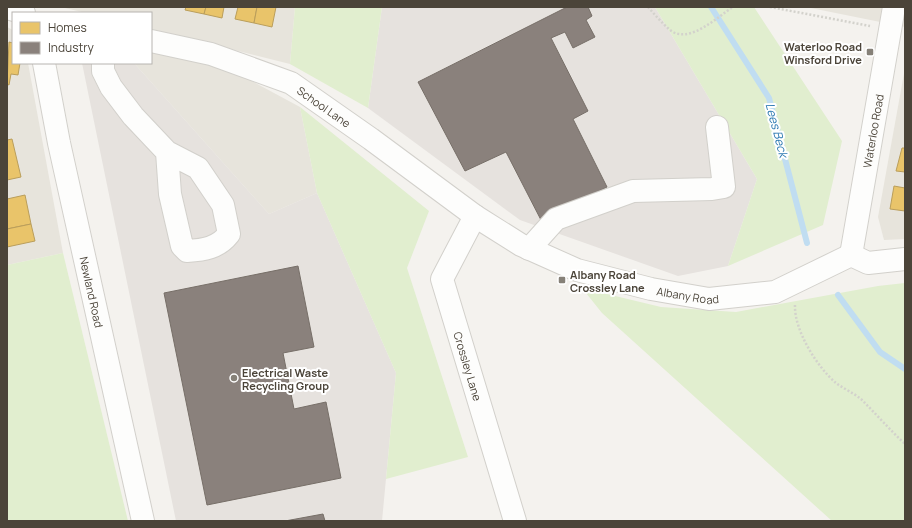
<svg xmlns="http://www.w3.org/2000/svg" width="912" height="528" font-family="Manrope,sans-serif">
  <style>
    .residential { fill: #e7e4dc }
    .industrial { fill: #e6e2de }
    .green { fill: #e1eecf }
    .homes { fill: #e9c46a; stroke: #ba9e5b }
    .industry { fill: #8a817c; stroke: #776f68 }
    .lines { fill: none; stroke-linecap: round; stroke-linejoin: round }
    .stream { stroke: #c0ddf1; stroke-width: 6 }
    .minor-casing { stroke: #d2d0cb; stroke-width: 24 }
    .path { stroke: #d3d2cc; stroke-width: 2.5; stroke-dasharray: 2 2; stroke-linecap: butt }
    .minor { stroke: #fdfdfc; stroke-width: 22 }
    .poi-dot { fill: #868178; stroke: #fff; stroke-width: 1.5 }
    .labels { text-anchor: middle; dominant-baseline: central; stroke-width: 4; stroke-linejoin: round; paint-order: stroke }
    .poi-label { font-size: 11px; font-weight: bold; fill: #4b4439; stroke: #fff; text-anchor: start }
    .street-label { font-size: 11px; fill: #4b4439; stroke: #fff }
    .water-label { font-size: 12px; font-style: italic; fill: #2e7ab2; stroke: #fff }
  </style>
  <rect width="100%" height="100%" fill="#f4f2ee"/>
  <g class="residential">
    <polygon points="61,7 295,7 290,64 151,29 151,13 86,13"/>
    <polygon points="806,7 905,7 905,27"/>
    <polygon points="7,27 13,30 13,63 28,63 63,253 7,265"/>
    <polygon points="151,52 226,67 300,107 317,193 269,214 134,63 151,63"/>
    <polygon points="905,68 905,239 884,240 878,217"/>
  </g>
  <g class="industrial">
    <polygon points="382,7 655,7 757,179 728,266 678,276 520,220 368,108"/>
    <polygon points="82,63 134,63 269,214 317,193 396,373 382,521 176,521"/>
  </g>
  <g class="green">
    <polygon points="295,7 382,7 368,108 290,64"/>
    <polygon points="655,7 754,7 842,141 823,225 728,266 757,179"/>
    <polygon points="300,107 429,211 407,268 468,457 386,479 396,373 317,193"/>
    <polygon points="63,253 128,521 7,521 7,265"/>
    <polygon points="905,283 905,521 832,521 602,313 582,288 661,307 736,312 878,286"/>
  </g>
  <g class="homes">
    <polygon points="186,7 206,7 204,14 185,10"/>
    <polygon points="206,7 224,7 222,18 204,14"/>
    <polygon points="238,7 257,7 254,23 235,19"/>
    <polygon points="257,7 276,7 272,27 254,23"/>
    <polygon points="9,42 13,43 13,63 20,63 18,75 11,74 9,85 7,84"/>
    <polygon points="12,139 21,177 7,180 7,140"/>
    <polygon points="902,148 905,148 905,172 896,171"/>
    <polygon points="894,186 905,188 905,211 890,209"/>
    <polygon points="25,195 31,224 7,229 7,199"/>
    <polygon points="31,224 35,241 7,247 7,229"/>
  </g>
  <g class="industry">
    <polygon points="567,7 588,7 592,16 586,20 595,37 573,48 565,32 551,38 588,111 573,119 607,187 541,220 506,152 465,171 418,82"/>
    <polygon points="298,266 314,347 283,353 294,409 326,402 341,478 207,505 164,293"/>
    <polygon points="323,514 325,521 285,521"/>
  </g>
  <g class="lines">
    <g class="stream">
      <polyline points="711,7 769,98 807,243"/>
      <polyline points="838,295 880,352 905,369"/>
    </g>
    <defs>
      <g id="minor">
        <polyline points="7,8 24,13"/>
        <path id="s1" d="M151,41l60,13 80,29 80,56 104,77 46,29 56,25 74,19 58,10 66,-7 76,-37"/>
        <path id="s2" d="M44,63l15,80 84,378"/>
        <path d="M103,63v8l8,16 22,29 34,36 31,16 25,37 6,29c-11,14 -25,16 -42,17l-5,-5 -12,-52 -3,-42"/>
        <path id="s3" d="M475,216l-33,63 73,242"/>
        <polyline points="529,249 556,219 633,191 712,189 724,187 717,127"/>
        <path id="s4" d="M851,255l43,-248"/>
        <polyline points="851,255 868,263 905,259"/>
      </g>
    </defs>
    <use href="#minor" class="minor-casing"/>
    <g class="path">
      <path d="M648,7c7,8 14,16 22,23 19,15 47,-13 63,-23"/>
      <polyline points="770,7 870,26"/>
      <path d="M795,305c-1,25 22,62 41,78 8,6 18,10 26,17 14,14 28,30 43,44"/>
    </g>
    <use href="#minor" class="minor"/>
  </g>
  <g class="poi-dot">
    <rect x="866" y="48" width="8" height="8" rx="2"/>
    <rect x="558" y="276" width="8" height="8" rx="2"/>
    <circle cx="234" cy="378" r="4"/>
  </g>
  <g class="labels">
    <g class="poi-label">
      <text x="862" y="46" text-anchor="end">Waterloo Road<tspan x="862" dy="13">Winsford Drive</tspan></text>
      <text x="570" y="274">Albany Road<tspan x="570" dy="13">Crossley Lane</tspan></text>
      <text x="242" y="372">Electrical Waste<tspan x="242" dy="13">Recycling Group</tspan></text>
    </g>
    <g class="street-label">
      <text stroke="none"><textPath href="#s1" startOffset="187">School Lane</textPath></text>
      <text stroke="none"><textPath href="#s4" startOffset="126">Waterloo Road</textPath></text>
      <text stroke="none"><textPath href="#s2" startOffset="234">Newland Road</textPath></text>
      <text stroke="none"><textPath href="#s1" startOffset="603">Albany Road</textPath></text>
      <text stroke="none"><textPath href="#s3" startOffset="162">Crossley Lane</textPath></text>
    </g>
    <g class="water-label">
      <text transform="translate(777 130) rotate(75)">Lees Beck</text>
    </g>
  </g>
  <rect width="912" height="528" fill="none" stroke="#4b4439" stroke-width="16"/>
  <rect x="12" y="12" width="140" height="52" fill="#ffffff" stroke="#b7b4b0"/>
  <rect x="20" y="22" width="20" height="12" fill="#e9c46a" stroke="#b7b4b0"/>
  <text x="48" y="32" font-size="12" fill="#4b4439">Homes</text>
  <rect x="20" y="42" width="20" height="12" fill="#8a817c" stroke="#b7b4b0"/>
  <text x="48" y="52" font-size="12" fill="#4b4439">Industry</text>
</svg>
